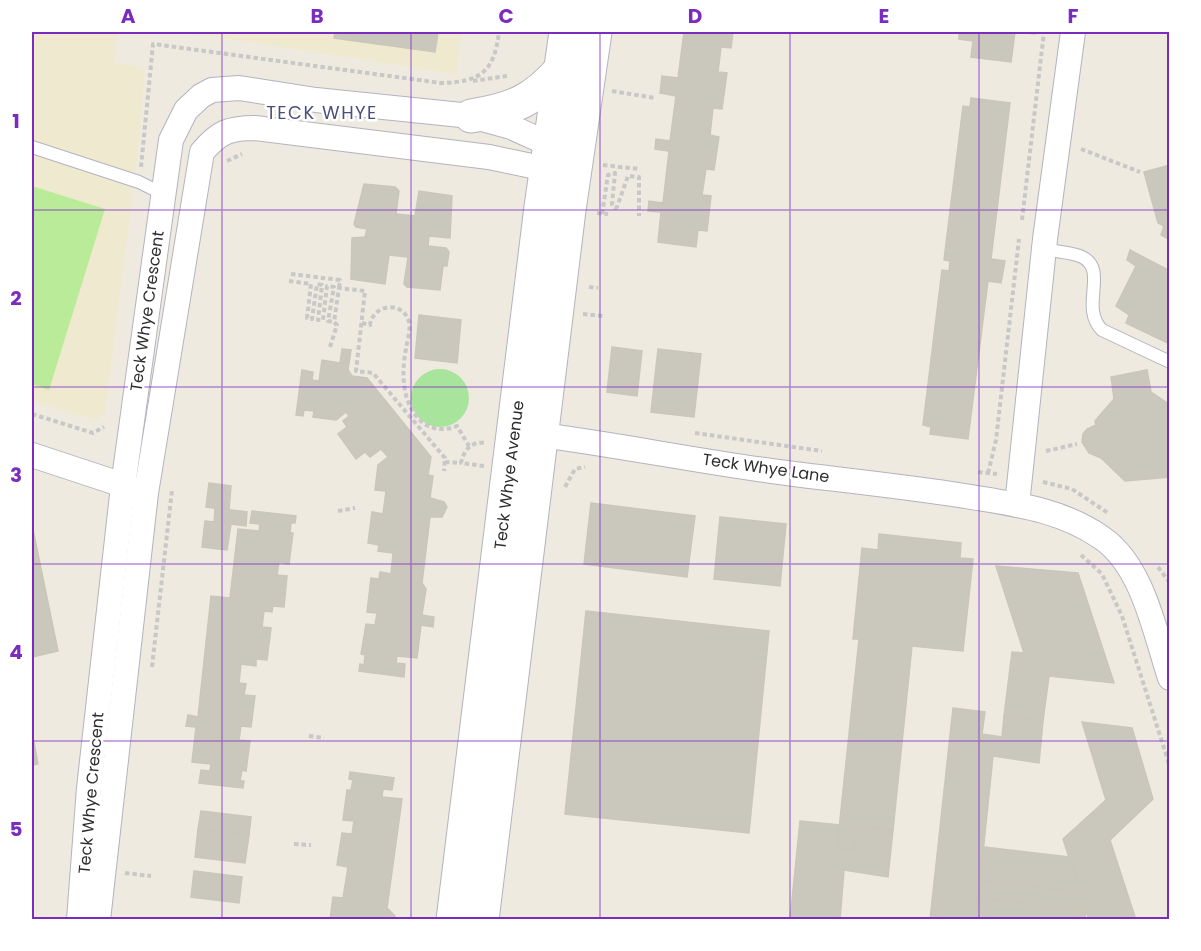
<svg xmlns="http://www.w3.org/2000/svg" width="1201" height="951" font-family="Poppins,sans-serif">
  <style>
    .education { fill: #efeacf }
    .green { fill: #a9e49c }
    .pitch { fill: #baeb98 }
    .building { fill: #cac8bd; stroke: #cac6b8; stroke-width: 1.5 }
    .lines { fill: none; stroke-linecap: round; stroke-linejoin: round }
    .lane-casing { stroke: #b3b3c0; stroke-width: 14 }
    .street-casing { stroke: #b3b3c0; stroke-width: 26 }
    .secondary-casing { stroke: #b3b3c0; stroke-width: 35 }
    .path { stroke: #c8c8c8; stroke-width: 4; stroke-dasharray: 4.5 3; stroke-linecap: butt }
    .lane { stroke: #fff; stroke-width: 12 }
    .street { stroke: #fff; stroke-width: 24 }
    .secondary { stroke: #fff; stroke-width: 33 }
    .grid { fill: none; stroke: #7b2cbf; stroke-width: 1.5; stroke-opacity: 0.55 }
    .labels { text-anchor: middle; dominant-baseline: central; stroke-width: 5; stroke-linejoin: round; paint-order: stroke }
    .street-label { font-size: 16px; fill: #2d2d2d; stroke: #fff }
    .neighbourhood-label { font-size: 18px; letter-spacing: 1.5px; fill: #4c4d7e; stroke: #fff }
    .neatline { fill: none; stroke: #7b2cbf; stroke-width: 2 }
    .grid-label { font-size: 20px; text-anchor: middle; font-weight: bold; fill: #7b2cbf }
  </style>
  <rect width="100%" height="100%" fill="#eeeadf"/>
  <g class="education">
    <polygon points="32,32 118,32 114,62 145,69 137,161 105,413 95,420 32,401"/>
    <polygon points="184,32 462,32 456,74"/>
  </g>
  <circle class="green" cx="440" cy="398" r="29"/>
  <polygon class="pitch" points="32,186 105,209 49,390 32,384"/>
  <g class="building">
    <polygon points="335,32 438,32 435,52 334,38"/>
    <polygon points="684,32 733,32 731,48 721,47 718,72 727,73 722,109 713,108 710,135 719,137 714,170 706,169 702,195 711,196 707,231 698,230 696,247 658,242 661,212 648,211 649,201 663,203 669,151 655,149 656,139 670,141 676,96 660,93 662,76 678,78"/>
    <polygon points="959,32 1036,32 1035,34 1015,32 1011,62 971,57 973,41 959,39"/>
    <polygon points="971,98 1010,103 991,259 1005,261 1001,283 988,281 968,439 930,434 931,427 923,425 942,270 949,271 950,261 944,260 963,106 970,107"/>
    <polygon points="1170,165 1170,240 1161,235 1164,226 1158,223 1144,172"/>
    <polygon points="364,184 395,187 399,191 396,214 415,216 419,191 452,196 450,238 429,236 428,246 446,248 449,252 447,266 443,266 440,290 407,287 404,284 408,257 389,255 385,284 351,279 352,238 365,237 367,229 356,227 354,224"/>
    <polygon points="1130,250 1170,271 1170,344 1126,323 1129,315 1116,306 1136,266 1127,260"/>
    <polygon points="419,315 461,320 457,363 415,358"/>
    <polygon points="612,347 642,351 637,396 607,392"/>
    <polygon points="342,349 351,350 348,370 352,376 367,378 431,457 428,475 433,476 430,498 444,502 447,507 442,517 430,517 422,583 426,589 422,615 434,617 433,627 421,625 417,658 397,656 396,663 405,664 404,677 359,671 360,664 364,665 365,655 361,654 366,624 375,625 377,613 367,612 371,578 379,579 380,572 391,574 393,553 378,551 379,545 368,543 372,512 383,514 386,491 375,490 378,465 388,457 381,449 370,457 365,452 356,459 338,434 347,427 343,421 349,416 346,412 336,420 313,417 314,411 304,410 303,416 296,415 302,370 313,372 312,380 319,381 322,360 340,363"/>
    <polygon points="658,349 701,354 694,417 651,412"/>
    <polygon points="1147,370 1151,392 1170,405 1170,477 1125,481 1101,458 1089,453 1082,442 1083,434 1087,429 1096,425 1095,421 1114,399 1111,377"/>
    <polygon points="209,483 231,486 229,510 206,507"/>
    <polygon points="591,503 695,516 687,577 584,564"/>
    <polygon points="215,508 247,512 246,526 214,522"/>
    <polygon points="252,511 296,516 295,523 291,523 290,533 293,533 289,564 279,562 277,575 287,576 284,607 273,606 272,612 264,611 262,627 271,628 267,660 256,659 256,666 241,664 239,683 246,684 244,695 255,696 251,727 241,726 239,740 250,741 246,771 242,770 240,781 244,781 243,788 199,783 201,770 210,771 211,764 192,762 196,727 186,726 188,715 198,717 211,596 230,598 238,529 259,531 260,524 250,523"/>
    <polygon points="720,517 786,524 780,586 714,579"/>
    <polygon points="205,521 231,524 227,550 202,547"/>
    <polygon points="32,525 58,651 32,657"/>
    <polygon points="879,534 961,543 960,558 973,559 963,651 912,646 893,830 857,826 855,850 837,848 859,639 853,639 862,548 878,550"/>
    <polygon points="996,566 1078,573 1114,683 1049,676 1043,721 1004,716 1012,652 1024,653"/>
    <polygon points="586,611 769,631 749,833 565,814"/>
    <polygon points="953,708 985,712 982,734 1002,737 1004,716 1043,721 1039,763 993,756 976,920 930,920"/>
    <polygon points="1082,722 1132,728 1153,799 1110,840 1136,920 1089,920 1063,839 1106,800"/>
    <polygon points="32,732 38,764 32,765"/>
    <polygon points="350,772 394,778 392,790 383,789 382,797 402,799 387,908 395,916 395,920 330,920 333,897 343,898 348,867 337,865 342,833 352,834 354,821 343,820 347,790 351,790 353,780 349,779"/>
    <polygon points="201,811 251,817 249,835 198,829"/>
    <polygon points="800,821 840,825 837,848 855,850 857,826 893,830 888,877 844,870 840,920 790,920"/>
    <polygon points="198,829 249,835 245,863 195,857"/>
    <polygon points="984,847 1069,857 1080,892 980,880"/>
    <polygon points="194,871 242,877 239,903 191,897"/>
    <polygon points="980,880 1080,892 1086,911 978,898"/>
    <polygon points="978,898 1086,911 1085,920 976,920"/>
  </g>
  <g class="lines">
    <defs>
      <g id="lane">
        <polyline points="32,147 139,182 163,194"/>
        <path d="M1045,249c11,3 27,3 37,8 27,13 -3,50 20,73l68,32"/>
      </g>
      <g id="street">
        <path d="M526,433c90,11 178,30 268,41 57,7 114,13 171,22 48,8 96,13 137,42 41,28 53,95 68,140"/>
        <polyline points="32,455 138,490"/>
        <polyline points="1017,505 1045,239 1073,32"/>
        <polyline points="79,920 89,788 123,486 171,140 186,110 201,96 212,90 239,88 316,100 471,116 511,127 551,145 565,146"/>
        <path d="M98,920l48,-427 56,-341c17,-20 27,-24 53,-24l234,29 71,15"/>
      </g>
      <g id="secondary">
        <path d="M471,116c42,-7 63,-15 91,-48"/>
        <polyline points="453,920 541,207 566,32"/>
        <polyline points="482,920 569,210 595,32"/>
      </g>
    </defs>
    <use href="#lane" class="lane-casing"/>
    <use href="#street" class="street-casing"/>
    <use href="#secondary" class="secondary-casing"/>
    <g class="path">
      <polyline points="473,81 507,76"/>
      <polyline points="612,91 655,98"/>
      <polyline points="1081,149 1140,172"/>
      <polyline points="227,161 242,154"/>
      <polyline points="603,165 639,169"/>
      <path d="M141,167l12,-123 288,39c40,-1 53,-11 58,-51"/>
      <polyline points="597,213 608,214"/>
      <polyline points="602,214 608,175 615,173 612,204 615,208 617,207 628,176 639,177 639,216"/>
      <polyline points="1022,220 1044,32"/>
      <polyline points="291,274 340,280 339,288"/>
      <polyline points="289,281 311,284 307,318 312,319 317,284 322,285 318,320 323,320 327,286 334,287 328,321 334,322"/>
      <polyline points="589,287 598,288"/>
      <polyline points="583,314 603,316"/>
      <path d="M362,323l8,2c3,-21 33,-25 39,-3 2,8 -2,19 -3,27 -5,25 -4,56 16,73 10,8 23,9 35,4l12,20"/>
      <polyline points="330,347 337,325 334,322 339,288 365,291 356,371 373,373 445,458 444,471"/>
      <polyline points="32,414 93,433 104,427"/>
      <polyline points="695,433 822,451"/>
      <polyline points="1046,451 1077,444"/>
      <polyline points="445,462 461,463"/>
      <path d="M484,466l-23,-3c3,-13 10,-22 24,-20"/>
      <polyline points="978,472 997,474"/>
      <polyline points="988,473 996,440 1019,239"/>
      <polyline points="1043,482 1072,489 1108,513"/>
      <polyline points="565,487 575,469 585,467"/>
      <polyline points="338,511 355,508"/>
      <polyline points="1081,555 1102,574 1122,616 1170,767"/>
      <polyline points="1158,567 1170,583"/>
      <polyline points="152,667 172,490"/>
      <polyline points="309,736 324,738"/>
      <polyline points="294,844 311,845"/>
      <polyline points="125,873 151,876"/>
    </g>
    <use href="#lane" class="lane"/>
    <use href="#street" class="street"/>
    <use href="#secondary" class="secondary"/>
  </g>
  <path class="grid" d="M222,32v888M411,32v888M600,32v888M790,32v888M979,32v888M32,210h1138M32,387h1138M32,564h1138M32,741h1138"/>
  <g class="labels">
    <g class="street-label">
      <text transform="translate(147 311) rotate(-82)">Teck Whye Crescent</text>
      <text transform="translate(766 468) rotate(8)">Teck Whye Lane</text>
      <text transform="translate(509 475) rotate(-83)">Teck Whye Avenue</text>
      <text transform="translate(91 793) rotate(-85)">Teck Whye Crescent</text>
    </g>
    <g class="neighbourhood-label">
      <text x="322" y="112">TECK WHYE</text>
    </g>
  </g>
  <rect width="1201" height="951" fill="none" stroke="#ffffff" stroke-width="66"/>
  <rect x="33" y="33" width="1135" height="885" class="neatline"/>
  <g class="grid-label">
    <text x="128" y="23">A</text>
    <text x="317" y="23">B</text>
    <text x="506" y="23">C</text>
    <text x="695" y="23">D</text>
    <text x="884" y="23">E</text>
    <text x="1073" y="23">F</text>
    <text x="16" y="128">1</text>
    <text x="16" y="305">2</text>
    <text x="16" y="482">3</text>
    <text x="16" y="659">4</text>
    <text x="16" y="836">5</text>
  </g>
</svg>
